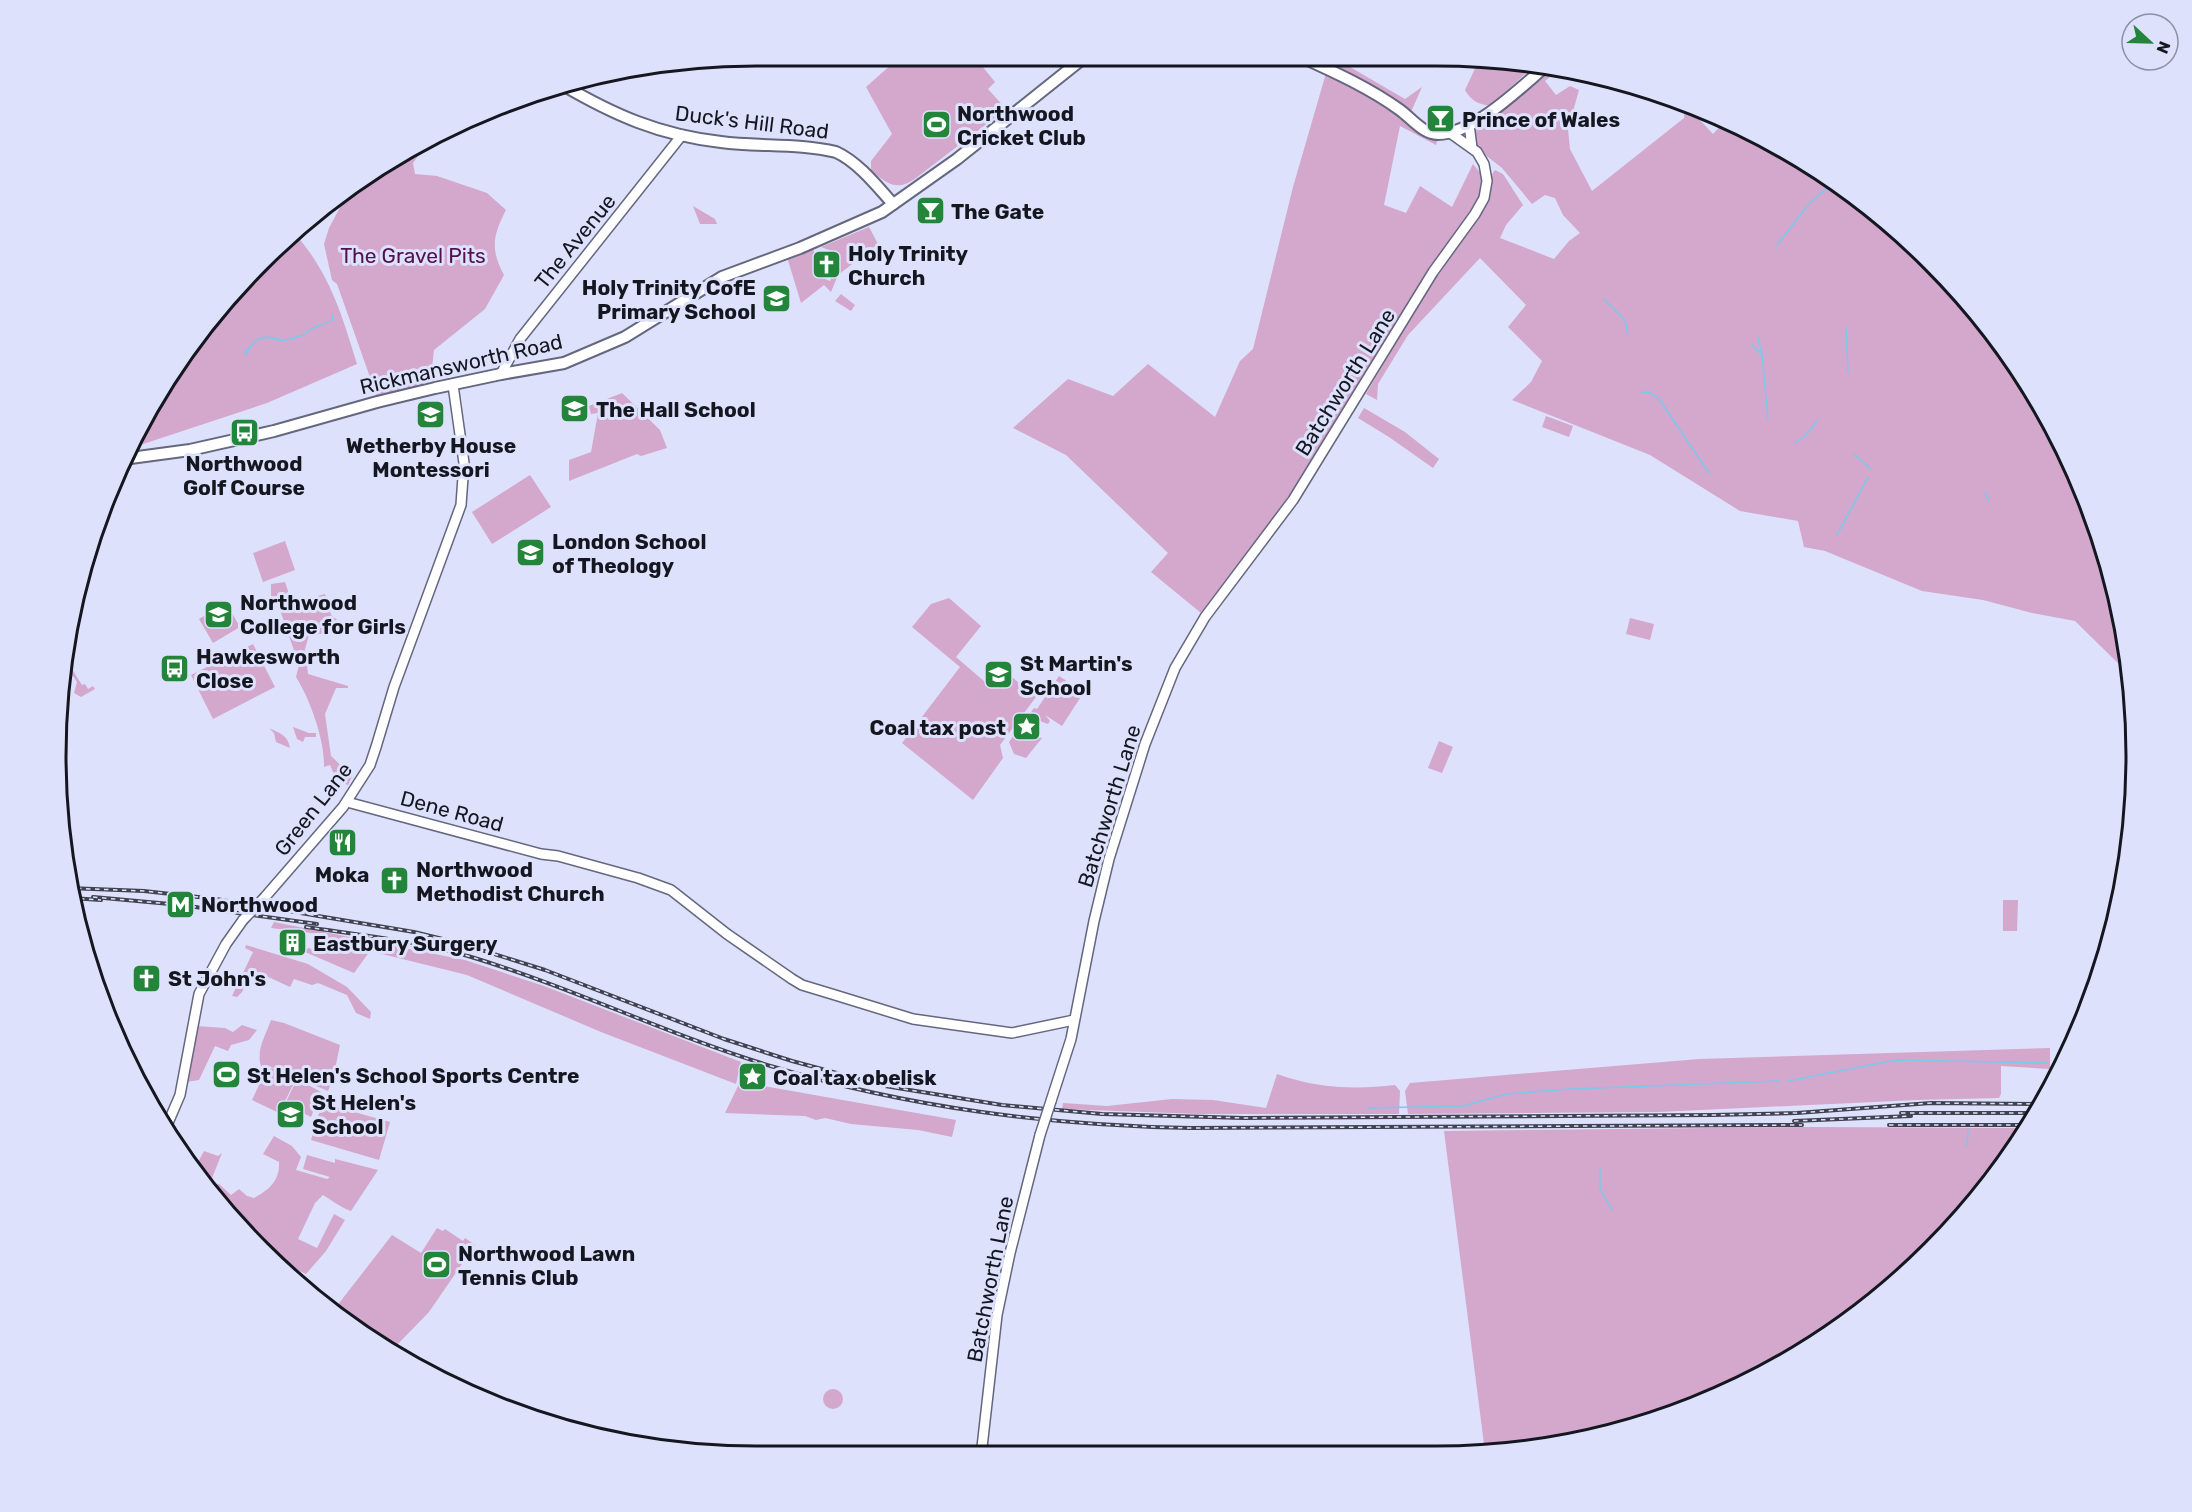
<svg xmlns="http://www.w3.org/2000/svg" width="2192" height="1512" font-family="Rubik,sans-serif">
  <style>
    .green { fill: #d4a7cd }
    .water { fill: #79caeb }
    .lines { fill: none; stroke-linecap: round; stroke-linejoin: round }
    .stream { stroke: #79caeb; stroke-width: 1.5 }
    .secondary-casing { stroke: #64677e; stroke-width: 12 }
    .primary-casing { stroke: #64677e; stroke-width: 14 }
    .secondary { stroke: #fff; stroke-width: 9 }
    .primary { stroke: #fff; stroke-width: 10 }
    .rail-casing { stroke: #40424f; stroke-width: 4 }
    .rail { stroke: #dde1fc; stroke-width: 1.5; stroke-dasharray: 4.5; stroke-linecap: butt }
    .secondary-bridge-casing { stroke: #64677e; stroke-width: 12; stroke-linecap: butt }
    .secondary-bridge { stroke: #fff; stroke-width: 9 }
    .labels { text-anchor: middle; dominant-baseline: central; stroke-width: 6; stroke-linejoin: round; paint-order: stroke }
    .poi-label { font-size: 21px; font-weight: bold; fill: #151720; stroke: #dde1fc; text-anchor: start }
    .street-label { font-size: 21px; fill: #151720; stroke: #dde1fc }
    .park-label { font-size: 21px; fill: #53104d; stroke: #dde1fc }
    .rim { fill: none; stroke: #151720; stroke-width: 3 }
  </style>
  <rect width="100%" height="100%" fill="#dde1fc"/>
  <g class="green">
    <path d="M901,56h73l21,26 -7,7 18,20 -90,69c-19,14 -29,6 -45,-8v-9l21,-27 -26,-47z"/>
    <polygon points="1331,56 1405,99 1422,87 1407,121 1438,138 1436,145 1400,126 1384,205 1406,213 1420,186 1452,207 1473,164 1484,178 1480,198 1263,536 1247,553 1201,613 1151,572 1168,553 1066,455 1013,428 1068,379 1113,396 1148,364 1215,417 1240,361 1253,349 1293,187"/>
    <path d="M1479,60l45,4 4,7 -37,35c-13,-2 -20,-5 -26,-16z"/>
    <polygon points="1551,67 1561,68 1545,81 1556,95 1570,86 1579,90 1568,129 1570,149 1592,191 1684,118 1685,104 1713,134 1725,121 1786,149 1932,261 2019,367 2083,488 2123,620 2128,673 2075,621 2032,613 1983,600 1922,591 1825,551 1804,547 1798,521 1740,511 1650,455 1512,400 1531,382 1542,361 1508,327 1526,305 1480,258 1408,335 1378,384 1377,400 1366,394 1427,290 1473,225 1487,202 1490,193 1492,174 1495,170 1503,174 1523,205 1506,225 1500,238 1554,259 1569,241 1580,233 1563,215 1555,198 1545,195 1532,204 1502,168 1479,150 1474,135 1476,126"/>
    <path d="M430,140l-17,23 2,11 22,2 50,17 19,17c-13,25 -16,39 -2,65l-19,34 -51,41 -4,35 -47,14 -6,-2 -40,-113 -5,-4 -8,-36 5,-16 22,-41 16,-14z"/>
    <polygon points="693,206 715,219 717,224 700,224"/>
    <polygon points="869,227 878,244 838,275 831,292 824,285 801,303 787,257 813,248 815,255 819,258 814,274 830,281 840,254 821,247"/>
    <path d="M296,235c34,39 46,80 61,129l-90,39 -139,46 22,-44 79,-111z"/>
    <polygon points="841,294 855,305 851,311 835,301"/>
    <polygon points="622,393 660,430 667,448 641,456 637,454 569,481 569,460 591,452 598,413 591,414 589,406"/>
    <polygon points="1364,408 1405,432 1439,459 1433,468 1389,437 1358,418"/>
    <polygon points="1546,416 1573,426 1569,437 1542,427"/>
    <polygon points="530,475 551,507 492,544 472,512"/>
    <polygon points="285,541 295,570 263,582 253,553"/>
    <path d="M285,582l7,21 33,-9 6,21 11,9 -2,8 -31,3 -4,14 3,25 40,12v2h-12l-11,26 6,42 21,20 -4,9 -11,-4 -7,-16 -6,2c1,-26 -14,-68 -28,-90l3,-12 -21,-61 -7,-6v-14z"/>
    <polygon points="949,598 981,626 956,657 992,688 1007,673 1036,697 1000,745 1003,758 973,800 902,743 960,667 912,627 931,604"/>
    <polygon points="226,603 240,627 213,643 199,619"/>
    <polygon points="1630,618 1654,624 1650,640 1626,634"/>
    <polygon points="253,644 275,687 213,719 191,675"/>
    <polygon points="65,652 72,664 70,666 82,685 85,684 88,689 93,686 95,689 81,697 74,693 77,682 73,676 61,684 61,665"/>
    <polygon points="1059,676 1084,692 1062,726 1045,715 1050,721 1048,724 1040,721 1034,736 1042,738 1026,758 1014,754 1009,742 1034,708 1037,709"/>
    <polygon points="293,727 309,733 316,733 316,737 305,737 303,742 297,739"/>
    <path d="M269,728c10,5 19,7 21,20l-14,-6 -2,-9z"/>
    <polygon points="1439,741 1453,747 1442,773 1428,768"/>
    <polygon points="2003,900 2018,900 2017,931 2003,931"/>
    <polygon points="274,922 465,960 544,986 741,1062 736,1084 601,1032 467,975 370,951 354,973 305,952 308,948 329,953 331,939 319,940 319,934 271,928"/>
    <polygon points="246,945 308,964 347,987 371,1012 370,1019 356,1013 347,995 318,983 312,985 294,979 290,987 253,970 242,992 237,997 232,996 253,952 245,948"/>
    <path d="M271,1020l13,3 56,22 -7,34 -5,12 -59,-25h-8c-5,-17 5,-31 10,-46z"/>
    <polygon points="242,1025 257,1030 249,1040 231,1045 228,1051 215,1046 199,1080 186,1082 196,1026 225,1028 233,1032"/>
    <polygon points="2050,1048 2050,1069 2001,1066 2001,1094 1999,1098 1917,1100 1659,1112 1408,1114 1405,1091 1410,1083 1699,1059"/>
    <polygon points="272,1068 296,1079 279,1113 252,1100 266,1070"/>
    <path d="M1277,1074c38,14 77,16 118,11l5,6 -1,23h-200l-137,-5 1,-6 44,3 65,-7 41,1 53,8z"/>
    <polygon points="297,1079 321,1092 311,1117 285,1104"/>
    <polygon points="740,1082 956,1120 952,1137 918,1130 851,1124 825,1118 816,1120 805,1116 725,1113"/>
    <polygon points="322,1103 390,1122 379,1160 311,1140"/>
    <polygon points="1808,1127 2027,1128 2018,1145 1931,1252 1862,1312 1746,1384 1572,1443 1485,1452 1444,1131"/>
    <path d="M274,1136l18,10 9,11 -5,13 31,9 3,-2 -27,-8 4,-14 28,8v-4l43,11 -27,41c-11,-4 -18,-10 -28,-16l-8,8 -17,36 19,9 17,-34 11,6 -19,31 -20,23 -38,-17 -8,-6 -68,-84 3,1 9,-17 14,5 4,-3 -10,25 2,7 5,-1 12,11 8,-6 8,7 7,2c15,-8 26,-17 25,-36l-16,-8z"/>
    <polygon points="437,1228 443,1231 445,1229 463,1241 465,1238 475,1245 429,1312 394,1348 378,1334 371,1341 367,1338 333,1311 392,1235 421,1253"/>
    <circle cx="833" cy="1399" r="10"/>
  </g>
  <path class="water" d="M332,313l2,7 -23,10 -8,6 -22,6c-15,-7 -28,-5 -34,13l-3,-2c12,-17 20,-20 39,-13l21,-6 7,-6 21,-8 -1,-6z"/>
  <g class="lines">
    <g class="stream">
      <polyline points="1777,245 1808,205 1831,184"/>
      <polyline points="1604,299 1625,320 1628,335"/>
      <polyline points="1846,329 1848,372"/>
      <polyline points="1758,338 1762,355"/>
      <polyline points="1752,345 1762,355 1768,419"/>
      <polyline points="1642,392 1651,393 1659,399 1709,473"/>
      <polyline points="1795,443 1805,436 1817,421"/>
      <polyline points="1854,454 1871,469"/>
      <polyline points="1985,493 1989,501"/>
      <polyline points="1837,535 1868,477"/>
      <polyline points="1788,1081 1896,1060 2047,1063"/>
      <polyline points="1368,1108 1463,1106 1506,1094 1571,1089 1779,1081"/>
      <polyline points="1967,1146 1968,1130"/>
      <polyline points="1600,1169 1600,1189 1612,1210"/>
    </g>
    <defs>
      <g id="secondary">
        <polyline points="1530,65 1537,74"/>
        <polyline points="1469,124 1472,148"/>
        <polyline points="501,374 520,339 682,135"/>
        <polyline points="347,802 541,854 558,856 638,878 671,890 727,934 792,979 802,985 835,995 913,1019 1012,1033 1074,1020"/>
        <polyline points="265,897 343,807 370,765 376,747 394,687 461,505 464,463 453,385"/>
        <polyline points="1051,1101 1071,1039 1094,921 1109,859 1145,744 1175,668 1205,617 1293,500 1433,272 1475,214 1484,198 1487,181 1484,164 1477,152 1449,132"/>
        <polyline points="165,1130 180,1095 199,994 226,944 243,920"/>
        <polyline points="981,1456 997,1315 1010,1253 1040,1135"/>
      </g>
      <g id="primary">
        <path d="M1299,56c35,16 69,31 101,54 11,8 23,24 38,24 36,0 82,-46 108,-68"/>
        <path d="M561,84c53,31 98,51 160,58 38,5 78,1 115,10 22,10 41,34 57,52"/>
        <polyline points="123,459 190,450 274,431 377,402 435,388 501,374 564,363 625,337 722,277 800,248 882,212 957,159 1086,56"/>
      </g>
    </defs>
    <use href="#secondary" class="secondary-casing"/>
    <use href="#primary" class="primary-casing"/>
    <use href="#secondary" class="secondary"/>
    <use href="#primary" class="primary"/>
    <defs>
      <g id="rail">
        <polyline points="68,888 144,891 216,899 414,932 459,943 545,970 724,1039 792,1061 885,1086 1002,1105 1102,1114 1244,1118 1713,1115 1797,1113 1931,1103 2041,1104"/>
        <polyline points="93,897 181,905 317,924"/>
        <polyline points="71,898 101,900"/>
        <path d="M306,927c54,8 110,14 162,29 104,31 202,80 306,111 137,41 273,58 416,61l612,-3"/>
        <polyline points="1901,1113 2035,1113"/>
        <polyline points="1794,1121 1911,1116"/>
        <polyline points="1889,1125 2029,1125"/>
      </g>
    </defs>
    <use href="#rail" class="rail-casing"/>
    <use href="#rail" class="rail"/>
    <defs>
      <g id="secondary-bridge">
        <polyline points="243,920 265,897"/>
        <polyline points="1040,1135 1051,1101"/>
      </g>
    </defs>
    <use href="#secondary-bridge" class="secondary-bridge-casing"/>
    <use href="#secondary-bridge" class="secondary-bridge"/>
  </g>
  <defs>
    <symbol id="bar-square" viewBox="-11 -11 22 22"><rect x="-9" y="-9" width="18" height="18" rx="4" fill="#228539" stroke="#dde1fc"/><path d="M-6-5H6L.8 .8V4.5H3.5V6h-7V4.5H-.8V.8Z" fill="#fff"/></symbol>
    <symbol id="stadium-square" viewBox="-11 -11 22 22"><rect x="-9" y="-9" width="18" height="18" rx="4" fill="#228539" stroke="#dde1fc"/><path d="M0-5a6.5 5 0 1 0 0 10a6.5 5 0 1 0 0-10ZM-3.5-1.8h7v3.6h-7Z" fill="#fff"/></symbol>
    <symbol id="church-square" viewBox="-11 -11 22 22"><rect x="-9" y="-9" width="18" height="18" rx="4" fill="#228539" stroke="#dde1fc"/><path d="M-1.2-6h2.4v3.5h3.3v2.4h-3.3V6h-2.4V-.1h-3.3v-2.4h3.3Z" fill="#fff"/></symbol>
    <symbol id="school-square" viewBox="-11 -11 22 22"><rect x="-9" y="-9" width="18" height="18" rx="4" fill="#228539" stroke="#dde1fc"/><path d="M0-5L7-2L0 1L-7-2ZM-4 1L0 2.5L4 1V4Q0 6-4 4Z" fill="#fff"/></symbol>
    <symbol id="bus-square" viewBox="-11 -11 22 22"><rect x="-9" y="-9" width="18" height="18" rx="4" fill="#228539" stroke="#dde1fc"/><path d="M-5-6H5V4H4V6H2V4H-2V6H-4V4H-5ZM-3.5-4V0h7V-4ZM-3.5 1.2v1.5H-2V1.2ZM2 1.2v1.5H3.5V1.2Z" fill="#fff"/></symbol>
    <symbol id="university-square" viewBox="-11 -11 22 22"><rect x="-9" y="-9" width="18" height="18" rx="4" fill="#228539" stroke="#dde1fc"/><path d="M0-5L7-2L0 1L-7-2ZM-4 1L0 2.5L4 1V4Q0 6-4 4Z" fill="#fff"/></symbol>
    <symbol id="sight-square" viewBox="-11 -11 22 22"><rect x="-9" y="-9" width="18" height="18" rx="4" fill="#228539" stroke="#dde1fc"/><path d="M0-6L1.8-2.2L6-1.7L2.9 1.2L3.7 5.4L0 3.3L-3.7 5.4L-2.9 1.2L-6-1.7L-1.8-2.2Z" fill="#fff"/></symbol>
    <symbol id="restaurant-square" viewBox="-11 -11 22 22"><rect x="-9" y="-9" width="18" height="18" rx="4" fill="#228539" stroke="#dde1fc"/><path d="M-5-6h1v4h1v-4h1v4h1v-4h1v5L-1.5 .5V6h-2V.5L-5-1ZM5-6V6H3V1.5H1.5Q1.5-4 5-6Z" fill="#fff"/></symbol>
    <symbol id="metro-square" viewBox="-11 -11 22 22"><rect x="-9" y="-9" width="18" height="18" rx="4" fill="#228539" stroke="#dde1fc"/><path d="M-5.5 5V-5H-3L0 0L3-5H5.5V5H3V-.5L0 4L-3-.5V5Z" fill="#fff"/></symbol>
    <symbol id="building-square" viewBox="-11 -11 22 22"><rect x="-9" y="-9" width="18" height="18" rx="4" fill="#228539" stroke="#dde1fc"/><path d="M-4-6H4V6H1V3H-1V6H-4ZM-2.5-4.3h1.7v1.8h-1.7ZM.8-4.3h1.7v1.8H.8ZM-2.5-1h1.7V.8h-1.7ZM.8-1h1.7V.8H.8Z" fill="#fff"/></symbol>
  </defs>
  <g fill-rule="evenodd">
    <use href="#bar-square" x="1424" y="102" width="33" height="33"/>
    <use href="#stadium-square" x="920" y="108" width="33" height="33"/>
    <use href="#bar-square" x="914" y="194" width="33" height="33"/>
    <use href="#church-square" x="810" y="248" width="33" height="33"/>
    <use href="#school-square" x="760" y="282" width="33" height="33"/>
    <use href="#school-square" x="558" y="392" width="33" height="33"/>
    <use href="#school-square" x="414" y="398" width="33" height="33"/>
    <use href="#bus-square" x="228" y="416" width="33" height="33"/>
    <use href="#university-square" x="514" y="536" width="33" height="33"/>
    <use href="#school-square" x="202" y="598" width="33" height="33"/>
    <use href="#bus-square" x="158" y="652" width="33" height="33"/>
    <use href="#school-square" x="982" y="658" width="33" height="33"/>
    <use href="#sight-square" x="1010" y="710" width="33" height="33"/>
    <use href="#restaurant-square" x="326" y="826" width="33" height="33"/>
    <use href="#church-square" x="378" y="864" width="33" height="33"/>
    <use href="#metro-square" x="164" y="888" width="33" height="33"/>
    <use href="#building-square" x="276" y="926" width="33" height="33"/>
    <use href="#church-square" x="130" y="962" width="33" height="33"/>
    <use href="#stadium-square" x="210" y="1058" width="33" height="33"/>
    <use href="#sight-square" x="736" y="1060" width="33" height="33"/>
    <use href="#school-square" x="274" y="1098" width="33" height="33"/>
    <use href="#stadium-square" x="420" y="1248" width="33" height="33"/>
  </g>
  <g class="labels">
    <g class="poi-label">
      <text x="957" y="113">Northwood<tspan x="957" dy="24">Cricket Club</tspan></text>
      <text x="1462" y="119">Prince of Wales</text>
      <text x="951" y="211">The Gate</text>
      <text x="848" y="253">Holy Trinity<tspan x="848" dy="24">Church</tspan></text>
      <text x="756" y="287" text-anchor="end">Holy Trinity CofE<tspan x="756" dy="24">Primary School</tspan></text>
      <text x="596" y="409">The Hall School</text>
      <text x="431" y="445" text-anchor="middle">Wetherby House<tspan x="431" dy="24">Montessori</tspan></text>
      <text x="244" y="463" text-anchor="middle">Northwood<tspan x="244" dy="24">Golf Course</tspan></text>
      <text x="552" y="541">London School<tspan x="552" dy="24">of Theology</tspan></text>
      <text x="240" y="602">Northwood<tspan x="240" dy="24">College for Girls</tspan></text>
      <text x="196" y="656">Hawkesworth<tspan x="196" dy="24">Close</tspan></text>
      <text x="1020" y="663">St Martin's<tspan x="1020" dy="24">School</tspan></text>
      <text x="1006" y="727" text-anchor="end">Coal tax post</text>
      <text x="416" y="869">Northwood<tspan x="416" dy="24">Methodist Church</tspan></text>
      <text x="342" y="874" text-anchor="middle">Moka</text>
      <text x="201" y="904">Northwood</text>
      <text x="313" y="943">Eastbury Surgery</text>
      <text x="168" y="978">St John's</text>
      <text x="247" y="1075">St Helen's School Sports Centre</text>
      <text x="773" y="1077">Coal tax obelisk</text>
      <text x="312" y="1102">St Helen's<tspan x="312" dy="24">School</tspan></text>
      <text x="458" y="1253">Northwood Lawn<tspan x="458" dy="24">Tennis Club</tspan></text>
    </g>
    <g class="street-label">
      <text transform="translate(752 122) rotate(7)">Duck's Hill Road</text>
      <text transform="translate(575 241) rotate(-51)">The Avenue</text>
      <text transform="translate(461 364) rotate(-13)">Rickmansworth Road</text>
      <text transform="translate(1345 382) rotate(-58)">Batchworth Lane</text>
      <text transform="translate(1109 806) rotate(-73)">Batchworth Lane</text>
      <text transform="translate(313 809) rotate(-52)">Green Lane</text>
      <text transform="translate(452 811) rotate(15)">Dene Road</text>
      <text transform="translate(990 1279) rotate(-79)">Batchworth Lane</text>
    </g>
    <g class="park-label">
      <text x="413" y="255">The Gravel Pits</text>
    </g>
  </g>
  <path d="M0 0H2192V1512H0ZM756 66H1436A690 690 0 0 1 2126 756V756A690 690 0 0 1 1436 1446H756A690 690 0 0 1 66 756V756A690 690 0 0 1 756 66Z" fill="#dde1fc" fill-rule="evenodd"/>
  <path class="rim" d="M756 66H1436A690 690 0 0 1 2126 756V756A690 690 0 0 1 1436 1446H756A690 690 0 0 1 66 756V756A690 690 0 0 1 756 66Z"/>
  <g transform="translate(2150 42) rotate(112)"><circle r="28" fill="#dde1fc" stroke="#8d90a4" stroke-width="1.5"/>
  <path d="M0-4.5L10 22L0 15L-10 22Z" fill="#228539"/>
  <text y="-9" font-size="16" font-weight="bold" text-anchor="middle" fill="#151720">N</text>
  </g>
</svg>
